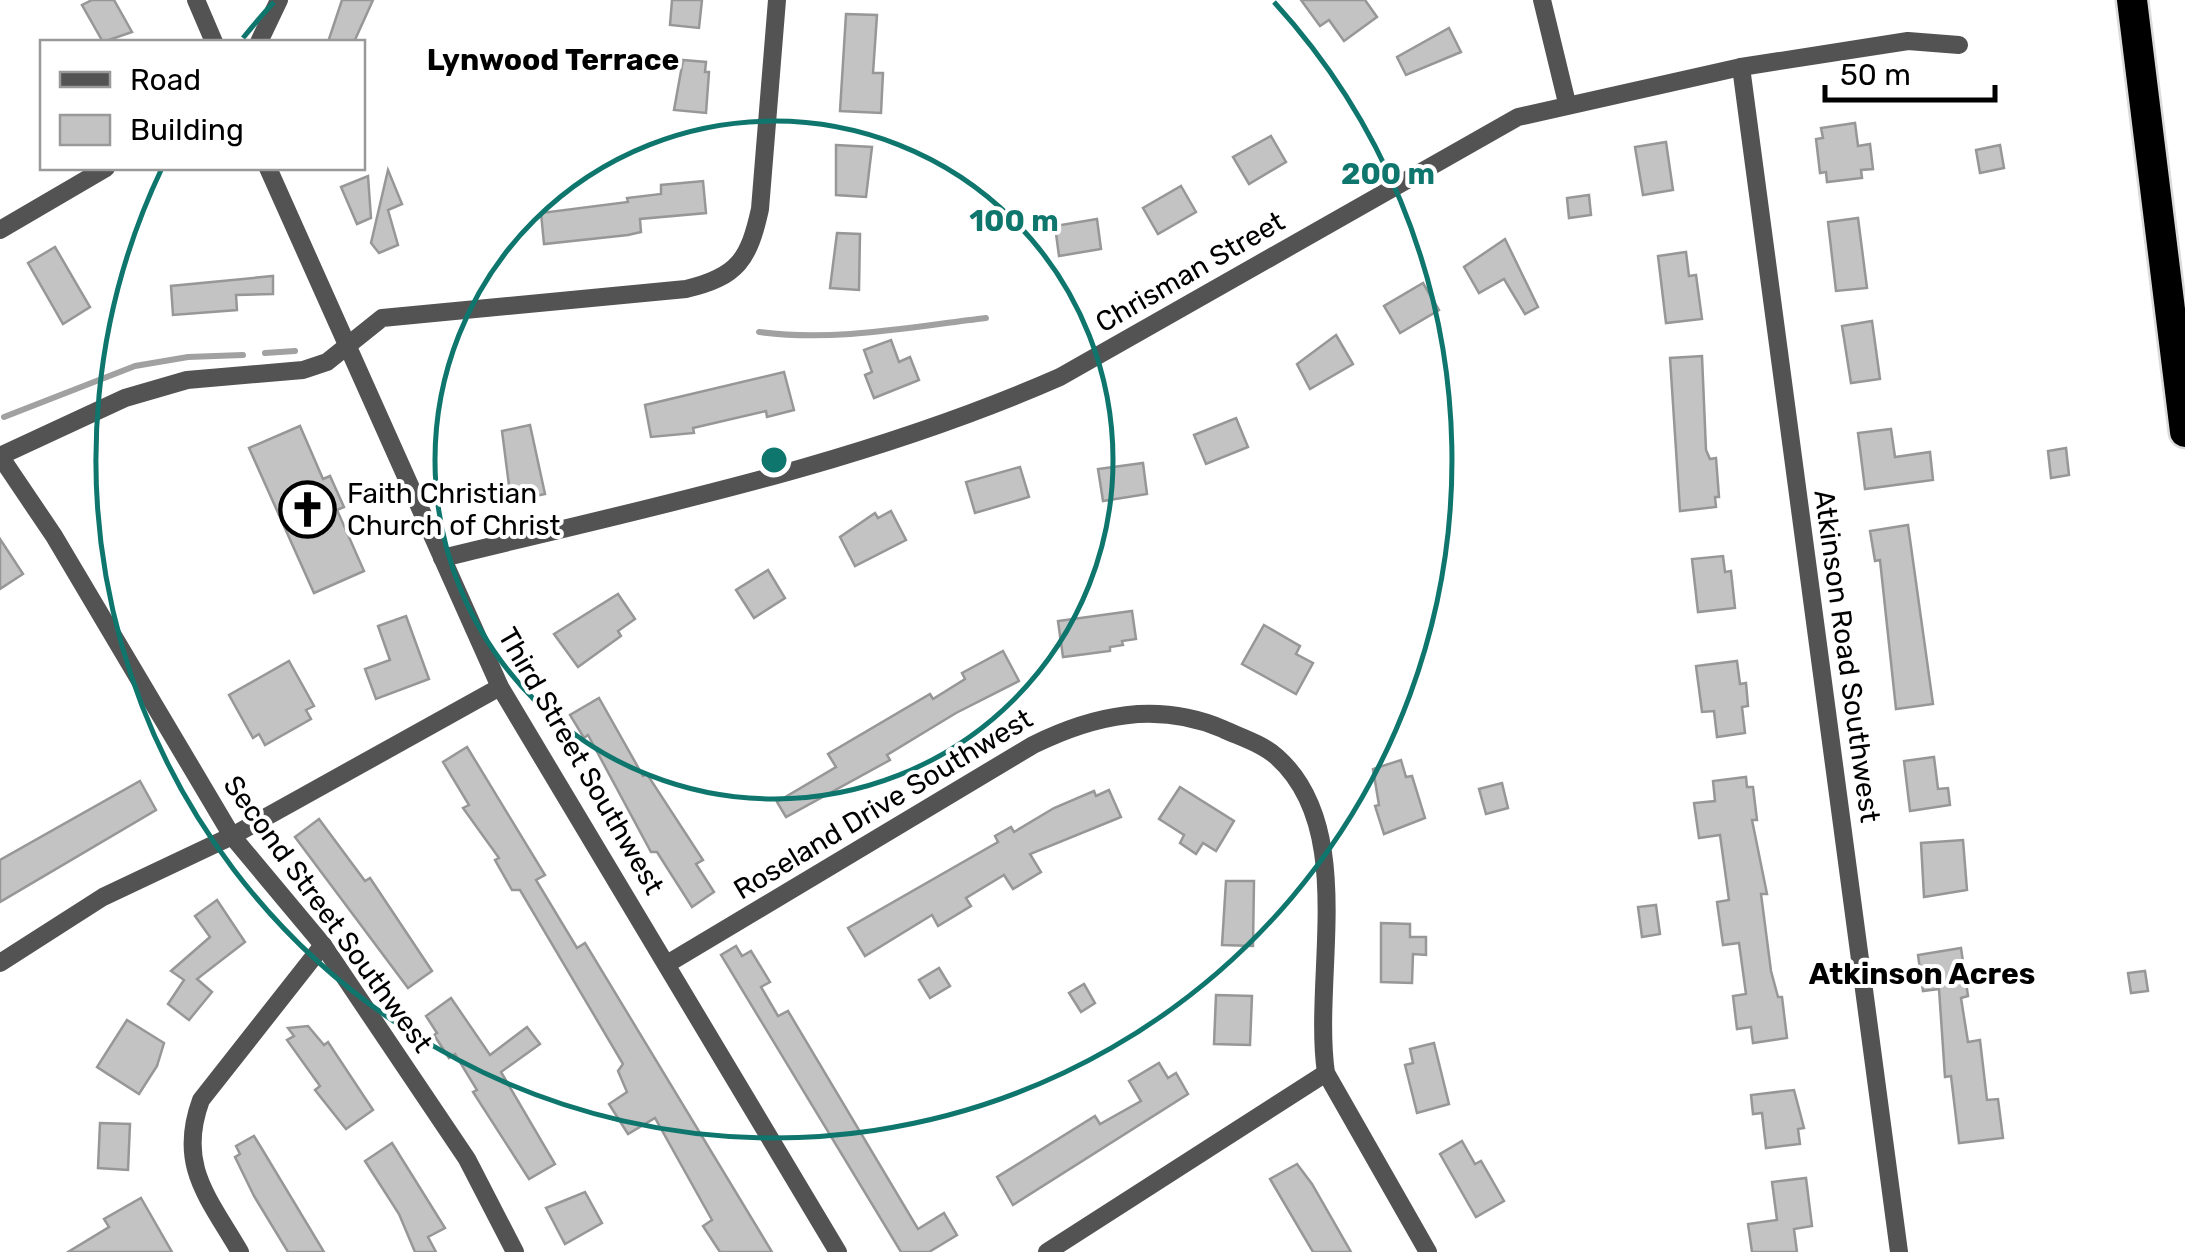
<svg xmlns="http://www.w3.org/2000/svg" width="2185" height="1252" font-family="Rubik,sans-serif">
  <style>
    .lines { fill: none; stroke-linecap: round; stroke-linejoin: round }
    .stream { stroke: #a1a1a1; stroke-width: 6 }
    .building { fill: #c3c3c3; stroke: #979797; stroke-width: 2.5 }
    .motorway-casing { stroke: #dbdbdb; stroke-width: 35 }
    .minor { stroke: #535353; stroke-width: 18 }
    .motorway { stroke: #000; stroke-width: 30 }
    .ring { fill: none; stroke: #0f766e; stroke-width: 5 }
    .labels { text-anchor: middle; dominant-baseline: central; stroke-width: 8; stroke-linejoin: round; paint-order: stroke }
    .street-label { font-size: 28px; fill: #000; stroke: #fff }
    .poi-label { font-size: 28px; fill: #000; stroke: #fff; text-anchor: start }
    .neighbourhood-label { font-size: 30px; font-weight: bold; fill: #000; stroke: #fff }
    .centre { fill: #0f766e; stroke: #fff; stroke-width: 5 }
    .ring-label { font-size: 30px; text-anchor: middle; font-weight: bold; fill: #0f766e; stroke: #fff; stroke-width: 8; stroke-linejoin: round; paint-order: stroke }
  </style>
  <rect width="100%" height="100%" fill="#fff"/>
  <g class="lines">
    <g class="stream">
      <path d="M759,332c77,10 151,-5 227,-14"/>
      <polyline points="265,353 295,351"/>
      <polyline points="4,417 135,366 188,357 243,355"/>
    </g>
  </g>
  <g class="building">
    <polygon points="92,0 114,0 132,32 103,42 82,5"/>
    <polygon points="342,0 373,0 354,42 328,42"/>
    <polygon points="672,0 702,0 699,28 670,25"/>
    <polygon points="1301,0 1365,0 1377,17 1344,41 1329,20 1320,26"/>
    <polygon points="846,14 877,15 873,73 883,73 881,113 840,111"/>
    <polygon points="1449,28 1461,52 1406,75 1397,57"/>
    <polygon points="683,60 706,62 705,72 709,72 706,113 674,110"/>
    <polygon points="1855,123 1858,146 1870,144 1873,169 1861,170 1862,178 1827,182 1826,172 1820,173 1816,139 1823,138 1821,128"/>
    <polygon points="1271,136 1286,162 1249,184 1233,157"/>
    <polygon points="1666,142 1673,190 1643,195 1635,147"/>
    <polygon points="836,145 872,147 866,197 836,195"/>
    <polygon points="2000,145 2004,168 1980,173 1976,150"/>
    <polygon points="388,170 402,204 388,210 398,245 379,253 371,243"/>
    <polygon points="368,176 371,218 357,224 341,187"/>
    <polygon points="703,181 706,213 640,219 641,232 628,235 544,244 541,213 628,202 627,198 661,194 661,185"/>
    <polygon points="1181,186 1196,212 1158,234 1143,208"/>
    <polygon points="1589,195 1591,215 1569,218 1567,198"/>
    <polygon points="1858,218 1867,288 1836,291 1828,222"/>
    <polygon points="1097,219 1101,249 1059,256 1055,226"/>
    <polygon points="837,233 860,234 859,290 830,288"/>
    <polygon points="1505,239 1538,307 1525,314 1504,279 1479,293 1464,267"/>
    <polygon points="55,247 90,307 63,324 28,263"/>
    <polygon points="1686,252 1689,276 1696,275 1702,319 1666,323 1658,256"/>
    <polygon points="273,276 273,294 236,295 237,310 173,315 171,286"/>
    <polygon points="1423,283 1439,310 1400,333 1384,306"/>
    <polygon points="1872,321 1880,379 1851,383 1842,326"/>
    <polygon points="1336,335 1353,364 1310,389 1297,364"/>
    <polygon points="891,340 899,362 910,357 919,380 874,398 865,375 872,372 864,350"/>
    <polygon points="1702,356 1706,450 1710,459 1716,458 1719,497 1715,497 1716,507 1680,511 1670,358"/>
    <polygon points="784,372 794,410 767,417 766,411 693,428 694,433 651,437 645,405"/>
    <polygon points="1236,418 1248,447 1206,464 1194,435"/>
    <polygon points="530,425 545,494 511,501 502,431"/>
    <polygon points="300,426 323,479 330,476 344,507 337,510 364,571 314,593 249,448"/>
    <polygon points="1891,429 1895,457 1930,452 1933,480 1865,489 1858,433"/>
    <polygon points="2066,448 2069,475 2051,478 2048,451"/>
    <polygon points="1143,463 1147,494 1103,501 1098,469"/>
    <polygon points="1020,467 1029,497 975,513 966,482"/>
    <polygon points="891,511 906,540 855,566 840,537 875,513 878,518"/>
    <polygon points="1908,525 1933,704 1896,709 1880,560 1875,561 1870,531"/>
    <polygon points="0,539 23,574 0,589"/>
    <polygon points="1723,556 1725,572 1731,571 1735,608 1698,612 1692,559"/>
    <polygon points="768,570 785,598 754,618 736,590"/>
    <polygon points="618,594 635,619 618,631 621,636 578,667 554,634"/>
    <polygon points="1132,611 1136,639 1122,641 1123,645 1110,647 1110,651 1063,657 1058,621"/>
    <polygon points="406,616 429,679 376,699 365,669 390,660 378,626"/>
    <polygon points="1264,625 1300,646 1296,654 1313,663 1296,694 1242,664"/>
    <polygon points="1003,651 1019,681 956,713 887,755 890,760 786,817 777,802 836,767 828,754 930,694 933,699 965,679 962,673"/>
    <polygon points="289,661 314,706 306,710 311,719 265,745 259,734 253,738 229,695"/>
    <polygon points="1737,661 1740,684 1746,683 1748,706 1742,707 1745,733 1717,737 1714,711 1702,712 1696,666"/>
    <polygon points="599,698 643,776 647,774 703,860 696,864 714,892 692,907 657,852 651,852 588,735 584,738 570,715"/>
    <polygon points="467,747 545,875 536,880 577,948 585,943 772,1252 720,1252 703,1226 712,1220 655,1118 628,1134 609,1104 627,1092 618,1071 623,1064 520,890 512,890 495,860 499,858 463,808 469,805 443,762"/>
    <polygon points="1934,757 1938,789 1948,788 1950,805 1910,811 1904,761"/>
    <polygon points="1401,760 1406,777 1412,776 1425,818 1384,834 1375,806 1379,805 1373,769"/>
    <polygon points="1746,777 1747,787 1753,787 1757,820 1752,820 1767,894 1761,894 1771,971 1778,997 1782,997 1787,1038 1753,1043 1751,1027 1737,1029 1733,996 1746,994 1739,943 1723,945 1717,902 1729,900 1720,835 1699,838 1694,803 1715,801 1713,781"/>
    <polygon points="140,781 156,810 0,902 0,860"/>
    <polygon points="1502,783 1508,808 1486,814 1479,789"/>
    <polygon points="1180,787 1234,821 1216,851 1203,843 1196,854 1180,843 1184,835 1159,819"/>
    <polygon points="1109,790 1121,817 1030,854 1041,872 1013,889 1004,875 966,898 971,906 938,926 932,915 865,956 848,928 998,842 995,836 1011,827 1014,832 1054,808 1094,791 1096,796"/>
    <polygon points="319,819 365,881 370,878 432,971 408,988 295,837"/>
    <polygon points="1963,840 1967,890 1924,897 1921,843"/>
    <polygon points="1226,881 1254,881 1253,946 1222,945"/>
    <polygon points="217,900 245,942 197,979 212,992 189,1020 168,1004 184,980 171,971 210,937 195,916"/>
    <polygon points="1656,905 1660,934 1642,937 1638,907"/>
    <polygon points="1381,923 1410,924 1410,937 1426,937 1426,955 1413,954 1412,983 1381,982"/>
    <polygon points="736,946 742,956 751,951 770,982 761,987 778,1016 788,1011 918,1229 944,1213 957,1235 929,1252 901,1252 721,955"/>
    <polygon points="1961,948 1968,996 1961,998 1968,1042 1980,1040 1987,1100 1998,1099 2003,1138 1959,1143 1951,1076 1945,1077 1939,989 1923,991 1918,955"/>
    <polygon points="939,968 950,986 930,998 919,980"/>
    <polygon points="2145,971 2148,991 2131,993 2128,973"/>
    <polygon points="1084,984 1095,1003 1081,1012 1069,993"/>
    <polygon points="1216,995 1252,996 1250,1045 1214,1044"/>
    <polygon points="451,998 490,1055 527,1027 540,1044 501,1072 555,1164 529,1179 473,1092 477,1090 455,1054 449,1058 434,1035 437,1033 426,1016"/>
    <polygon points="127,1020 164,1043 157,1066 139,1094 97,1067"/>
    <polygon points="308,1026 324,1045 328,1042 373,1110 346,1129 315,1090 320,1086 287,1040 294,1036 288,1028"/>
    <polygon points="1434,1043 1449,1104 1417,1113 1405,1065 1413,1063 1410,1049"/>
    <polygon points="1159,1063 1168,1078 1176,1073 1188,1094 1013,1205 997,1177 1095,1116 1100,1124 1141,1101 1129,1081"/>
    <polygon points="1794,1090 1804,1128 1798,1129 1800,1144 1766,1148 1762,1113 1753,1114 1751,1095"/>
    <polygon points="100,1123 130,1124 128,1170 98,1168"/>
    <polygon points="254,1136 262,1149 324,1252 288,1252 254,1196 235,1157 240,1154 236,1146"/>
    <polygon points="1462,1141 1475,1164 1481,1161 1504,1201 1476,1217 1440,1154"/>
    <polygon points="392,1143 445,1228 428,1237 436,1252 415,1252 399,1214 365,1161"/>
    <polygon points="1297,1164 1312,1184 1351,1252 1313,1252 1270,1179"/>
    <polygon points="1806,1178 1812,1226 1794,1229 1797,1252 1752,1252 1748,1224 1777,1220 1772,1182"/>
    <polygon points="585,1192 602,1223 565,1244 546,1208"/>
    <polygon points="141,1198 172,1252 68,1252 109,1227 104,1219"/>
  </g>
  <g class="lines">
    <defs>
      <polyline id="motorway" points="2132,0 2185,432"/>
    </defs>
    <use href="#motorway" class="motorway-casing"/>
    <g class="minor">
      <polyline points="196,0 214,42"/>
      <polyline points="1542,0 1567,103"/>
      <polyline points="259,42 279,0"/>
      <polyline points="1741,67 1899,1252"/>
      <polyline points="268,168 500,687 838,1252"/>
      <polyline points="0,230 106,168"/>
      <path d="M0,456l125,-58 62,-18 116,-10 24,-8 55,-44 304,-29c52,-12 63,-30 74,-80l17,-209"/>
      <polyline points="0,456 54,536 232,836 323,945 467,1159 515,1252"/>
      <path d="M442,558c209,-51 420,-94 618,-181l458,-260 223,-50 167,-26 51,4"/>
      <polyline points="0,963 103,897 232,836 500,687"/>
      <path d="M667,964l366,-219c61,-30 124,-44 190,-16 17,8 40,15 54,28 81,73 35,219 49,316l102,179"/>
      <path d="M240,1252c-32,-55 -63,-87 -39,-152l122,-155"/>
      <polyline points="1047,1252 1326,1073"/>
    </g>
    <use href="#motorway" class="motorway"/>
  </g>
  <g class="ring">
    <circle cx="774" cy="460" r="339"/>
    <path d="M243 38A678 678 0 0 1 274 2M1274 2A678 678 0 1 1 162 168"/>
  </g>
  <defs>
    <symbol id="church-ring" viewBox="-11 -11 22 22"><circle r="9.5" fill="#fff" stroke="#000" stroke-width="1.5"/><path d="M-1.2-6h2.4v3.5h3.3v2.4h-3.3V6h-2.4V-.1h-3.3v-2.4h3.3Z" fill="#000"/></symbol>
  </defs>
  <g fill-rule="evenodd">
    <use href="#church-ring" x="276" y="478" width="63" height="63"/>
  </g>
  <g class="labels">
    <g class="street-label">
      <text transform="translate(1190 272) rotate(-30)">Chrisman Street</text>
      <text transform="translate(1847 656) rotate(82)">Atkinson Road Southwest</text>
      <text transform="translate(581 761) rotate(60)">Third Street Southwest</text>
      <text transform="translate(883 804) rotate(-31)">Roseland Drive Southwest</text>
      <text transform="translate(328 914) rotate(54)">Second Street Southwest</text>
    </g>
    <g class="poi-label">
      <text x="347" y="493">Faith Christian<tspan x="347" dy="32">Church of Christ</tspan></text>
    </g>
    <g class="neighbourhood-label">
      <text x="553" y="60">Lynwood Terrace</text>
      <text x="1922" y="974">Atkinson Acres</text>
    </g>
  </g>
  <circle cx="774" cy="460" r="15" class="centre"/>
  <g class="ring-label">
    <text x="1388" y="184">200 m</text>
    <text x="1014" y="231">100 m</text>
  </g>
  <rect x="40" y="40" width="325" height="130" fill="#ffffff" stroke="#999999" stroke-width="2.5"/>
  <rect x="60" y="72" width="50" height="15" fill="#535353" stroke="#999999" stroke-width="2.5"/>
  <text x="130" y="90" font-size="30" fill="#000000">Road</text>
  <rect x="60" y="115" width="50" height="30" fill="#c3c3c3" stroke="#999999" stroke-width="2.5"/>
  <text x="130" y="140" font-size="30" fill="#000000">Building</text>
  <path d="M1825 85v15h170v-15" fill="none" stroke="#000000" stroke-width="5"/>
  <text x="1840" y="85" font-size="30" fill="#000000" stroke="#ffffff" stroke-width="8" paint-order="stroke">50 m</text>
</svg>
